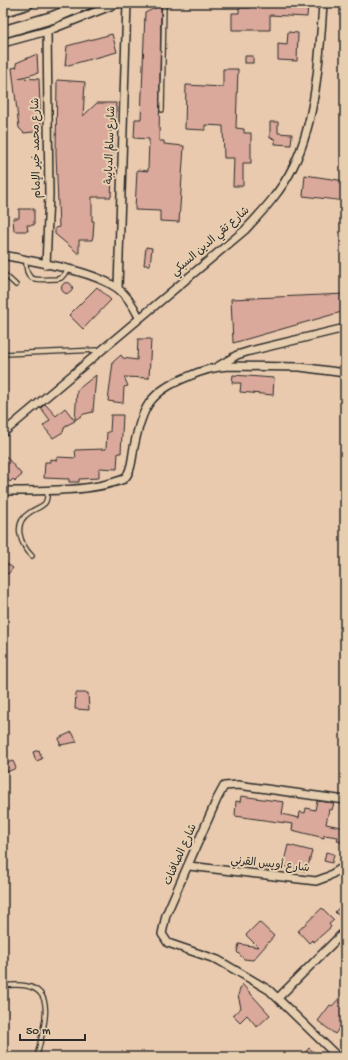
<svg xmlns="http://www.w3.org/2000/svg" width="348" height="1060" font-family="'Gochi Hand','Playpen Sans Arabic',sans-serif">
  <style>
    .building { fill: #dba99b; stroke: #2b2b2b }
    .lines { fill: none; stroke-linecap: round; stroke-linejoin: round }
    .service-casing { stroke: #2b2b2b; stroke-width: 6 }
    .minor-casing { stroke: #2b2b2b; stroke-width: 10 }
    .trunk-casing { stroke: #2b2b2b; stroke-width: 14 }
    .service { stroke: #e7ceaf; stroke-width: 3.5 }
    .minor { stroke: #e7ceaf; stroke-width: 7 }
    .trunk { stroke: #e7ceaf; stroke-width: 11 }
    .labels { text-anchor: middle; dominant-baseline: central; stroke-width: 4; stroke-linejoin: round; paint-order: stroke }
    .street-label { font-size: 11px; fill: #2b2b2b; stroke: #e7ceaf }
  </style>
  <rect width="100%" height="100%" fill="#e9caae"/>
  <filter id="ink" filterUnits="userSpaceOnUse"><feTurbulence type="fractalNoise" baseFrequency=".025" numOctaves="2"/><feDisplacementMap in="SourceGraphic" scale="8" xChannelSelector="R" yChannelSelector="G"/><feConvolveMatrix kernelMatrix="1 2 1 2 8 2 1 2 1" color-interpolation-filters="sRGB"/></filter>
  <g filter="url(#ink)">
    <g class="building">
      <polygon points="250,3 308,3 307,17 270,15 270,30 232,30 232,13 239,13 239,8 250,8"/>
      <polygon points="161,5 159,141 164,141 164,144 184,146 179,222 160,221 160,211 135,210 137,170 148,171 149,139 134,138 135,119 141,119 145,13"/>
      <polygon points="288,32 298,33 297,61 278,60 278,44 287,45"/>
      <polygon points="112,34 117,52 65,66 67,46"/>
      <polygon points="37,54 38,73 19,78 39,79 41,131 24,133 19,128 12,68 17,67 16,63"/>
      <rect x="245" y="56" width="8" height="7"/>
      <polygon points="223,69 238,69 236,128 244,129 244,133 251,133 251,163 243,163 243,186 233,186 234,158 224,158 223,126 205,125 205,130 185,129 186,85 223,87"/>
      <polygon points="57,80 85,82 83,116 97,103 116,103 116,121 111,121 111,136 114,136 111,197 92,197 92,221 94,221 93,236 92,240 79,240 79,254 55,234 55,228 59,227 56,154"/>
      <polygon points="270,122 278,122 278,133 292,134 291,145 275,144 275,139 270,138"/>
      <polygon points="305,175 345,181 345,201 303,196"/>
      <polygon points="19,209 34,209 34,225 27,225 28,231 14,231 13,218 19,218"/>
      <polygon points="146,247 152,248 150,265 144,265"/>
      <circle cx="67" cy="288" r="5.5"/>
      <polygon points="97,287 111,300 83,329 69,315"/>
      <polygon points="345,294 345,311 233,343 231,299"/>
      <polygon points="138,339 151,339 149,378 124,377 128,386 124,387 123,403 108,401 113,362 121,355 123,358 137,360"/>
      <polygon points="96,375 93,412 84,414 75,420 77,390"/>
      <polygon points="233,375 274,378 273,395 240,392 241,383 232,383"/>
      <polygon points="45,404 56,416 65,408 75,421 65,426 63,432 53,438 43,426 50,420 41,408"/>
      <polygon points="111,415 123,415 121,453 118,453 117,469 99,468 99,478 79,479 79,482 69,482 69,479 44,478 45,462 50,462 50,459 57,460 57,457 76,458 75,450 106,449 107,432 110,432"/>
      <polygon points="3,453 22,475 15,481 13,479 10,482 3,474"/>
      <polygon points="3,561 13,568 8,574 3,571"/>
      <polygon points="76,693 88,693 89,710 75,709"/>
      <polygon points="72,732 77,742 60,745 59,738"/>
      <polygon points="39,750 42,759 36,761 33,752"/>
      <polygon points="13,761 16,768 7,772 4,764"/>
      <polygon points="241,796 284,802 282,814 299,818 300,812 305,813 306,808 315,810 317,801 334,803 332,810 329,809 326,824 345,828 345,843 337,841 338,837 324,835 324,838 292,830 293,824 235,816 236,801 240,802"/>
      <polygon points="288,845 312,851 308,866 306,866 305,871 283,866"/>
      <polygon points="326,852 334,854 332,863 324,861"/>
      <polygon points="345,901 345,921 335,912"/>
      <polygon points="322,908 334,920 329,924 331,927 314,942 312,940 309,943 298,931"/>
      <polygon points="259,922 274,936 253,960 244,959 237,952 239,944 258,947 246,935"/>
      <polygon points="242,984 270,1015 257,1027 247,1015 240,1022 233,1015 241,1008 238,995"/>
      <polygon points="345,992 345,1020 335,1034 318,1021 330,1005 332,1006"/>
      <polygon points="309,1048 319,1057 301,1057"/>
    </g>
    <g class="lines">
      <defs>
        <g id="service">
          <polyline points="162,110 164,3"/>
          <path d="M26,260c-1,25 12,19 31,19l4,-1 7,-8"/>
          <polyline points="3,273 16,285"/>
          <polyline points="3,354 99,350"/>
          <path d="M32,556c-11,-11 -20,-32 -3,-43 5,-4 13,-6 16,-10 3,-4 2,-8 2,-12"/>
          <path d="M3,986c60,-8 41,35 34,71"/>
        </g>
        <g id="minor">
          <polyline points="3,43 47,31 118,3"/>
          <path d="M3,255c32,7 88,15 114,33 10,7 17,19 22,29"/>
          <polyline points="46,265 49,195 47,31"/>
          <polyline points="118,288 127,3"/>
          <polyline points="217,367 237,355 250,351 345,328"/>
          <path d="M3,433l242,-203c18,-19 37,-40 48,-63 23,-45 27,-114 30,-164"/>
          <path d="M3,491c36,0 88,1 121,-12 8,-8 8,-22 10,-32 8,-39 15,-55 53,-70 13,-6 27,-10 41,-11l72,1 45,6"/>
          <polyline points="189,866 316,881 327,877 345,866"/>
          <polyline points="278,998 345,931"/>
          <polyline points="338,1057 269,990 218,960 168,943 162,934 166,915 217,799 224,786 238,785 345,800"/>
        </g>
        <g id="trunk">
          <polyline points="3,11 28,3"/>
          <polyline points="3,32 54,17 87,3"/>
        </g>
      </defs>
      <use href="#service" class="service-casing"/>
      <use href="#minor" class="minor-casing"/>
      <use href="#trunk" class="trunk-casing"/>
      <use href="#service" class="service"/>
      <use href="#minor" class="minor"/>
      <use href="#trunk" class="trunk"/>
    </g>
  </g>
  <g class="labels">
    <g class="street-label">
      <text transform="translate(111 145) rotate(-88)">شارع سالم الدبايبة</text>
      <text transform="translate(37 148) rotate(-91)">شارع محمد خير الإمام</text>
      <text transform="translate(211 242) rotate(-41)">شارع تقي الدين السبكي</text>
      <text transform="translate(181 855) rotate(-66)">شارع الصافنات</text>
      <text transform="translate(270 865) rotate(6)">شارع أويس القرني</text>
    </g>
  </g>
  <rect width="348" height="1060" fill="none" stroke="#e7ceaf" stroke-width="16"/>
  <rect x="8" y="8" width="332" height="1044" fill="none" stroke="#2b2b2b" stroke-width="1.5" filter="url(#ink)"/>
  <path d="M20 1034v6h65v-6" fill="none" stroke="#2b2b2b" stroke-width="2"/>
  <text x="26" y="1034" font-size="12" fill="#2b2b2b" stroke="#e7ceaf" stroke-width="3" paint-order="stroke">50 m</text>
</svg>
